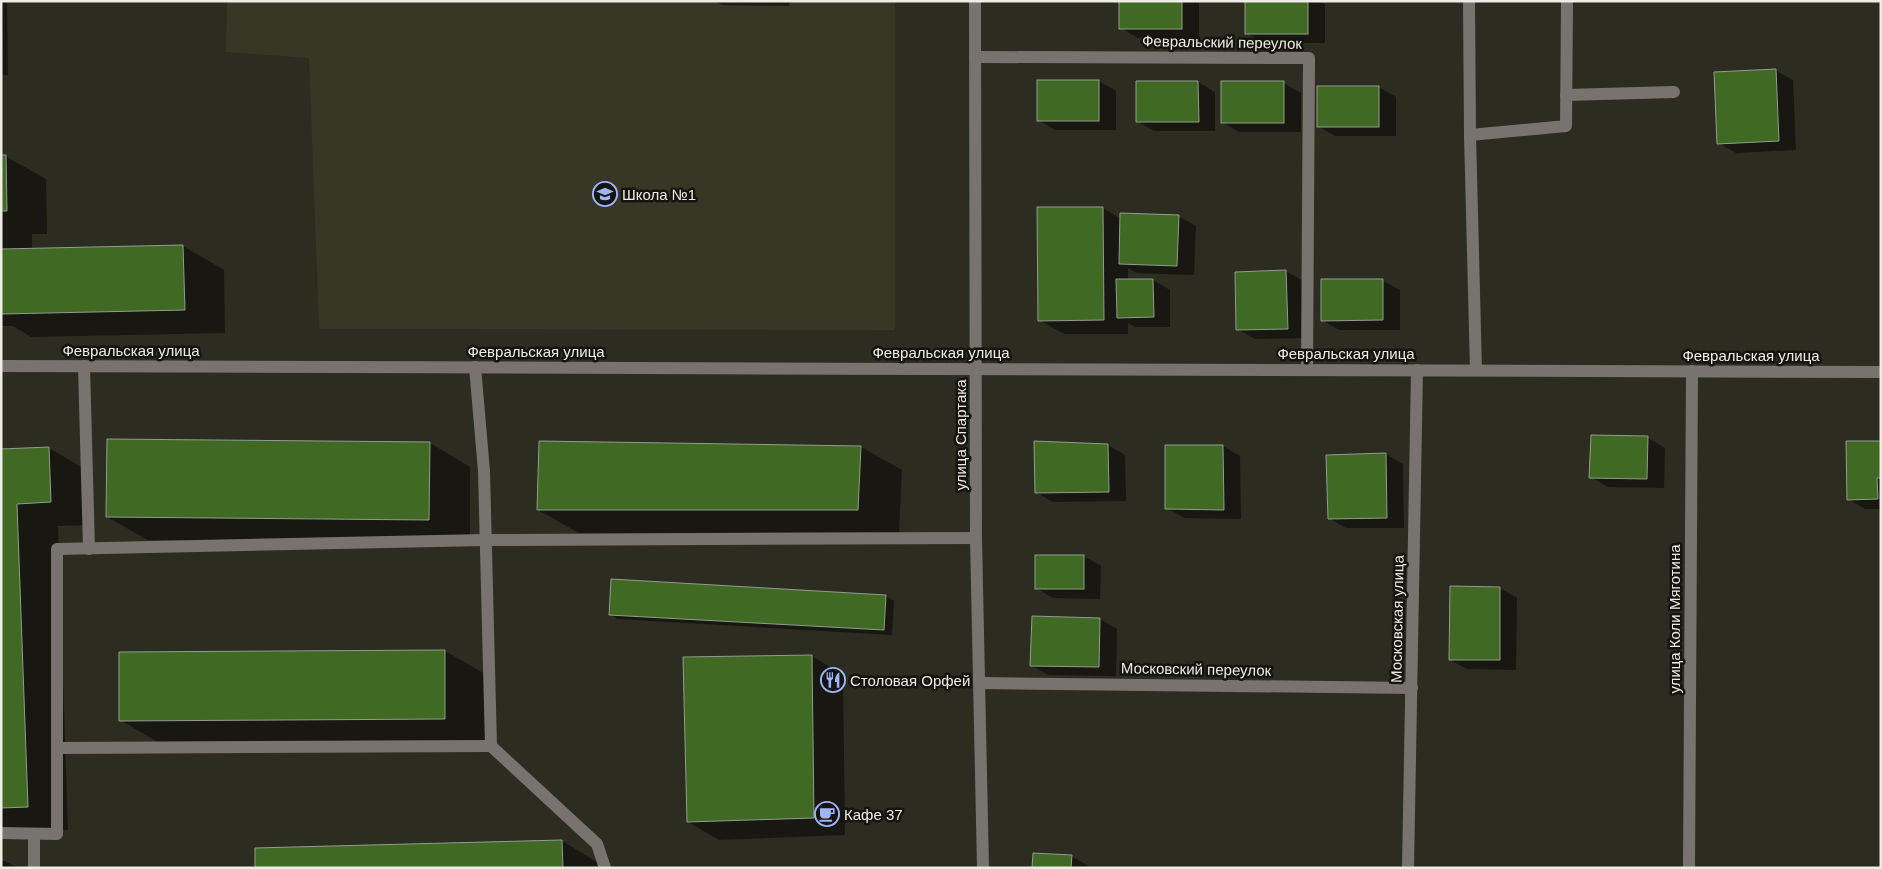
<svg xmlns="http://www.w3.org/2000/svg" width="1882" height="869" font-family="Helvetica,sans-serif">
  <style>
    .built { fill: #383625 }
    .shadow { fill: #0007 }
    .building { fill: #406a24; stroke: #949b90 }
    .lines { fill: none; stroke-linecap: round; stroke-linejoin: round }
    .minor { stroke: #78736f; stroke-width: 12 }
    .labels { text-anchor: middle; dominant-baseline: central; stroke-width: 5; stroke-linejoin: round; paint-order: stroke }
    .street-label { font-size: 15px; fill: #edece5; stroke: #15140f }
    .poi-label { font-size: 15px; fill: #edece5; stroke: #15140f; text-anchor: start }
  </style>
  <rect width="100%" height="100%" fill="#2d2c21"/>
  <polygon class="built" points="227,1 895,1 895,330 319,329 309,58 226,52"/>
  <g class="shadow">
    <polygon points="1,1 7,1 8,75 1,75"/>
    <polygon points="715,1 790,1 789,6 722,5"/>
    <polygon points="1120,1 1199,1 1199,38 1138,38 1121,28"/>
    <polygon points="1247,1 1321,1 1325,4 1325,43 1264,43 1247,33"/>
    <polygon points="1775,70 1793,80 1796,150 1736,153 1719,143"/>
    <polygon points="1038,81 1099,81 1116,91 1116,130 1055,130 1038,120"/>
    <polygon points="1137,82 1198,82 1215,92 1215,131 1154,131 1137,121"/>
    <polygon points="1283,83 1301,93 1301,132 1239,132 1222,122"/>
    <polygon points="1379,87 1396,97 1396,136 1335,136 1318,126"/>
    <polygon points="1,156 5,156 46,179 47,234 32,234 32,249 183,246 224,270 225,333 31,337 13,326 1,326"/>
    <polygon points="1103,208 1121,219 1178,216 1196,226 1194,275 1137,273 1128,268 1128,280 1153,280 1170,290 1170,327 1135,327 1128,323 1128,334 1064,334 1039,320 1038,209"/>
    <polygon points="1286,271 1303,281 1305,338 1255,339 1237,329"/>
    <polygon points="1322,281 1383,281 1400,290 1400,330 1339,330 1322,320"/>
    <polygon points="1648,438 1665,448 1664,488 1608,487 1591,477"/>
    <polygon points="1881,442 1881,509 1865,509 1848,499"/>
    <polygon points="430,443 470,467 470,543 148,540 107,517"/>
    <polygon points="1108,445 1125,455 1126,501 1053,502 1036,492"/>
    <polygon points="1223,446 1240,456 1241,519 1184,518 1167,508"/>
    <polygon points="861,447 902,470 899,532 579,533 538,510"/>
    <polygon points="49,448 90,472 91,525 58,526 68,830 1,832 1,450"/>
    <polygon points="1386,454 1403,464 1404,528 1346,528 1329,518"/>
    <polygon points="1036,556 1084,556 1101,566 1100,599 1053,598 1036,588"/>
    <polygon points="1451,588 1500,588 1517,598 1516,670 1467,669 1450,660"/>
    <polygon points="886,596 894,601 892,635 618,619 610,614"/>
    <polygon points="1100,619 1117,629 1116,676 1048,675 1031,665"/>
    <polygon points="445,651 485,674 486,742 161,744 120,720"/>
    <polygon points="811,656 843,674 845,835 719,840 688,822"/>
    <polygon points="562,841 602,865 602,868 257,868"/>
    <polygon points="1071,856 1089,866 1088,868 1034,868"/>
    <polygon points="1,861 5,861 18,868 1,868"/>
  </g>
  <g class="building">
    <rect x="1119" y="1" width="63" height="28"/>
    <rect x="1245" y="1" width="63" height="33"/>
    <polygon points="1776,69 1779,141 1717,144 1714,72"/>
    <rect x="1037" y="80" width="62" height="41"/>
    <polygon points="1136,81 1198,81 1199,122 1136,122"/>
    <rect x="1221" y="81" width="63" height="42"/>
    <rect x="1317" y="86" width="62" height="41"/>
    <polygon points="1,155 6,155 7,211 1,211"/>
    <polygon points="1037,207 1103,207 1104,320 1038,321"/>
    <polygon points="1120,213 1179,215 1177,266 1119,264"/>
    <polygon points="183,245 185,310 1,314 1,249"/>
    <polygon points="1286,270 1288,329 1236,330 1235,272"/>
    <polygon points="1116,279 1153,279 1154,317 1117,318"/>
    <polygon points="1321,279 1383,279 1383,320 1321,321"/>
    <polygon points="1591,435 1648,436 1647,479 1589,478"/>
    <polygon points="107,439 430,442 429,520 106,517"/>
    <polygon points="539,441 861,446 858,510 537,510"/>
    <polygon points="1034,441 1108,444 1109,492 1035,493"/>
    <polygon points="1846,441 1881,441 1881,478 1877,478 1878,499 1847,500"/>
    <polygon points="1165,445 1223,445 1224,510 1165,509"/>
    <polygon points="49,447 51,502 17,504 28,807 1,808 1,449"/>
    <polygon points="1386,453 1387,518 1328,519 1326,455"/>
    <rect x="1035" y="555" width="49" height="34"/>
    <polygon points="611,579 886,595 884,630 609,615"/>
    <polygon points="1450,586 1500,587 1500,660 1449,660"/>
    <polygon points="1032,616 1100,618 1099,667 1030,666"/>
    <polygon points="445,650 445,719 119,721 119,652"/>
    <polygon points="812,655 814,818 687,822 683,657"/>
    <polygon points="562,840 563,868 255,868 255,848"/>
    <polygon points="1033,853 1072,855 1071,868 1032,868"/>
  </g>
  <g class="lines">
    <g class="minor">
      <polyline points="975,1 976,538 983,868"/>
      <polyline points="1469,1 1470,135 1566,126 1567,1"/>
      <polyline points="975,57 1309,58 1307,369"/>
      <polyline points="1566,95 1674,92"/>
      <polyline points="1470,135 1476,370"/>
      <polyline points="1,366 1881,372"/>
      <polyline points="84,366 89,549"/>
      <polyline points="475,367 484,471 491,746 597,844 605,868"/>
      <polyline points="980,683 1412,688"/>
      <polyline points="57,748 491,746"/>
      <polyline points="1,833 57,834 57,549 485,540 976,538"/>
      <polyline points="34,868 34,834"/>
      <polyline points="1408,868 1417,370"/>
      <polyline points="1689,868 1692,371"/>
    </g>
  </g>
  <defs>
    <symbol id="school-ring" viewBox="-11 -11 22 22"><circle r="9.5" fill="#15140f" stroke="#9eb4fd" stroke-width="1.5"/><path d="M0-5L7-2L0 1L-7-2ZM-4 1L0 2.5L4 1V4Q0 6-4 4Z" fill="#9eb4fd"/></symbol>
    <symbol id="restaurant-ring" viewBox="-11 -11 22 22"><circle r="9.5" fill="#15140f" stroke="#9eb4fd" stroke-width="1.5"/><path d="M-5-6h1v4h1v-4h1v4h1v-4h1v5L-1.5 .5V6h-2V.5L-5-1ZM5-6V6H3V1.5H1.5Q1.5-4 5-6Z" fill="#9eb4fd"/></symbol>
    <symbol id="cafe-ring" viewBox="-11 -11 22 22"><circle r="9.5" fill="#15140f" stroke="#9eb4fd" stroke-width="1.5"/><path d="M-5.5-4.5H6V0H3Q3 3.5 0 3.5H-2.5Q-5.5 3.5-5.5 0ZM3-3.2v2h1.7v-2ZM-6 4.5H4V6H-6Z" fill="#9eb4fd"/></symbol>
  </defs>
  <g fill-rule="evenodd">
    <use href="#school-ring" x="591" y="180" width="28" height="28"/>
    <use href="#restaurant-ring" x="819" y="666" width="28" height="28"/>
    <use href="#cafe-ring" x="813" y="800" width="28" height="28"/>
  </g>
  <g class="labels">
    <g class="street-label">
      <text transform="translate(1222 42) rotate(1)">Февральский переулок</text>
      <text x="131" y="350">Февральская улица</text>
      <text x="536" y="351">Февральская улица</text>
      <text x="941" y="352">Февральская улица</text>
      <text x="1346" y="353">Февральская улица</text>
      <text x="1751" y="355">Февральская улица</text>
      <text transform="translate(960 435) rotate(-90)">улица Спартака</text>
      <text transform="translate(1397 619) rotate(-89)">Московская улица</text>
      <text transform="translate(1674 619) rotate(-90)">улица Коли Мяготина</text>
      <text transform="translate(1196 669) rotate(1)">Московский переулок</text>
    </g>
    <g class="poi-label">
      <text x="622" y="194">Школа №1</text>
      <text x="850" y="680">Столовая Орфей</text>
      <text x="844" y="814">Кафе 37</text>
    </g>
  </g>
  <rect width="1882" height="869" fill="none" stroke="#edece5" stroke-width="5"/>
</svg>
